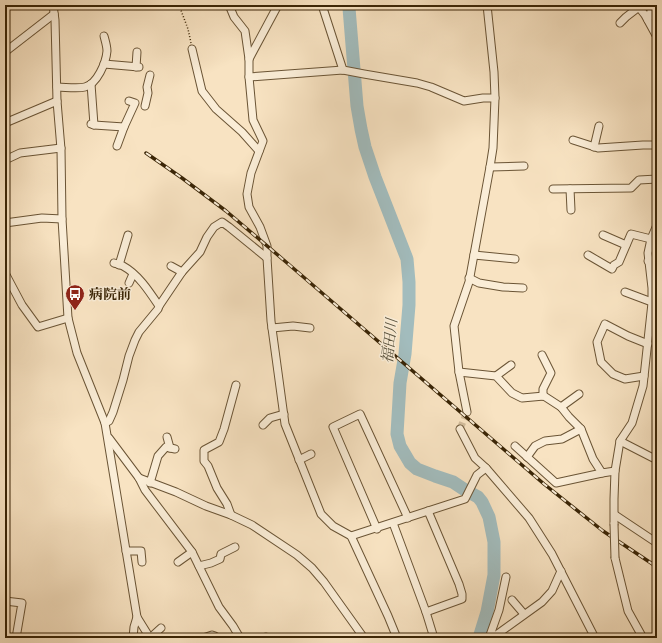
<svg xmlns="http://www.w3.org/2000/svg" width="662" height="643" font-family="'IM FELL Double Pica','Noto Serif JP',serif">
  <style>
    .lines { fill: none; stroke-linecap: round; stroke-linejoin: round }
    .river { stroke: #a2bcbd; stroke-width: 13 }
    .minor-tunnel { stroke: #d2bd9c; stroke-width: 7; stroke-dasharray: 7 3.5; stroke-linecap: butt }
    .minor-casing { stroke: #6a5435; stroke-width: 9 }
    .path { stroke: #3a2506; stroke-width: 1.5; stroke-dasharray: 1 2; stroke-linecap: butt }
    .minor { stroke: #faedd7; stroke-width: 7 }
    .rail-casing { stroke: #3a2506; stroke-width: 3.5 }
    .rail { stroke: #faedd7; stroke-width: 2; stroke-dasharray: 6; stroke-linecap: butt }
    .minor-bridge-casing { stroke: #6a5435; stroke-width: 9; stroke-linecap: butt }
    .minor-bridge { stroke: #faedd7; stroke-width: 7 }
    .labels { text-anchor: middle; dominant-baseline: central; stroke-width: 3; stroke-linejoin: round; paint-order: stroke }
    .poi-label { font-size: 14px; font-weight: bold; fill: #3a2506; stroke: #faedd7; text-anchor: start }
    .water-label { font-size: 15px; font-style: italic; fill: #59523d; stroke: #faedd7 }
  </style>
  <rect width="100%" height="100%" fill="#f8e3c2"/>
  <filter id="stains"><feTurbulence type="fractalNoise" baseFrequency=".005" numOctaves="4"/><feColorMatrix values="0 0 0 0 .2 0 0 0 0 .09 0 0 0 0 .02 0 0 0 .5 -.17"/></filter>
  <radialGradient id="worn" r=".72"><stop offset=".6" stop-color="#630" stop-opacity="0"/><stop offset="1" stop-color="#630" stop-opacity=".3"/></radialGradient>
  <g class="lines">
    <polyline class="river" points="350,5 349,8 357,106 361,129 365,147 375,177 407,259 409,282 409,305 405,354 400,383 397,434 400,446 410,463 417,469 435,476 453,482 465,490 478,497 482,502 489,517 494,542 494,575 487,612 479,638"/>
    <polyline class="minor-tunnel" points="460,429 467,412"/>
    <defs>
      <g id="minor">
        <polyline points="53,5 55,20 57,101 61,149 62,219 68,318 77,353 105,423 137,617 150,638"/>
        <polyline points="229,5 234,17 245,31 249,59 249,77 253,120 263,141 251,173 247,194 249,207 260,227 267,246 267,258 271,321 285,424 321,514 333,526 351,536 388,616 397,638"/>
        <polyline points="322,5 343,70"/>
        <polyline points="637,5 645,15 657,37"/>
        <polyline points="648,20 653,5"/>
        <polyline points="620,23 626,17 639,7"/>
        <polyline points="192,49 202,91 216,109 242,132 259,151"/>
        <polyline points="5,52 54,14"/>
        <polyline points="249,59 278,5"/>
        <polyline points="104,64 139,67"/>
        <polyline points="136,67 137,52"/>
        <polyline points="249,77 343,70 364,74 417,83 431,87 464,101 483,98 495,98"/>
        <path d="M57,87c8,0 20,2 28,0 12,-3 21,-24 22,-36 0,-5 -2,-11 -3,-15"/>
        <polyline points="145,106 148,93 147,87 150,75"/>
        <polyline points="5,123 57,101"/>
        <polyline points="91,124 94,125 91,84"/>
        <polyline points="94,125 124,127 117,146"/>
        <polyline points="124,127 135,103 129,101"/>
        <polyline points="573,140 598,148 643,145 657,145"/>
        <polyline points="594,147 599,126"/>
        <polyline points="5,160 20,153 61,148"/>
        <polyline points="490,167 524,166"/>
        <polyline points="553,189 631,188 639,180 657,179"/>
        <polyline points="570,189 571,210"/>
        <polyline points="5,223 42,218 62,219"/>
        <polyline points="603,235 626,245"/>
        <polyline points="474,255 515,259"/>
        <polyline points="588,255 612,269 614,265 619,262 631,234 651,239"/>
        <polyline points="648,261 657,260"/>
        <path d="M114,263c2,1 6,1 9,3 15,8 26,25 36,40"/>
        <polyline points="119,265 128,235"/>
        <polyline points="171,266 182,272"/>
        <polyline points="5,273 22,305 38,327 68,318"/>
        <polyline points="469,278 479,283 503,287 523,288"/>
        <polyline points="129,283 133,274"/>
        <polyline points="625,292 657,304"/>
        <polyline points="272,328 293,326 310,328"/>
        <polyline points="542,355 551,373 543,389 543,396"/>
        <polyline points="459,372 496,376 512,393 522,398 544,396 561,407 569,417 581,429 593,459 602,473 615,471"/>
        <polyline points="496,376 511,365"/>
        <polyline points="644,376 625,379 613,374 601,362 597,342 605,324 628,336 648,344"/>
        <polyline points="561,407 579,394"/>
        <polyline points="467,412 459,372 454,326 469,282 490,167 493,148 495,98 494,72 487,5"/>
        <polyline points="105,423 109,421 113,412 123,380 129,356 135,340 139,332 158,309 159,306 182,272 200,252 207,237 214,227 222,222 229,227 267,258"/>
        <polyline points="263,425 270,418 284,414"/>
        <polyline points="460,429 475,458 486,468 529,518 552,554 595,638"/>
        <polyline points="167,437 170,448"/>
        <polyline points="109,438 139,478 145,490 192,552 219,607 233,626 240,638"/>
        <polyline points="620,441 657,460"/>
        <polyline points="515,446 556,483 602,473"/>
        <polyline points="527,457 535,446 545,441 562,439 581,429"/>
        <polyline points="299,460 311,454"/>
        <polyline points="139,478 176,492 206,506 231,515 252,525 297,555 312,568 324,582 364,638"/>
        <polyline points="150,483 158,456 166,447 175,449"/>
        <polyline points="231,515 227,504 217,488 208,466 204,461 204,450 219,442 224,429 236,385"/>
        <polyline points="615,515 657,543"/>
        <polyline points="393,523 426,612 462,599 462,594 459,584 428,511"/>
        <polyline points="614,524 614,499 615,471 620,441 632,423 643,386 652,303 652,288 648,253 651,239 657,225"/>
        <polyline points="377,529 333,427 360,414 408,518"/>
        <polyline points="351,536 465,499 477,475 486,468"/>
        <polyline points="126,551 141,551 142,562"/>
        <polyline points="615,558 628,611 643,638"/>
        <polyline points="178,562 192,552"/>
        <polyline points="199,566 211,563 220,559 221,554 235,547"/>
        <polyline points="512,600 524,614"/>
        <polyline points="5,601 22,603 16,638"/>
        <polyline points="426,612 434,638"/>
        <polyline points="133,638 134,627 137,617"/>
        <polyline points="150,638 161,628"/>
        <polyline points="203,638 212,635 215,636 215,638"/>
        <polyline points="263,638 266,637 266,638"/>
        <polyline points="489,638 499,610 506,577"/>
        <polyline points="492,638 542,602 552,591 561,571"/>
      </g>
    </defs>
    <use href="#minor" class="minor-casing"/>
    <polyline class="path" points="179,5 188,29 191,43"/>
    <use href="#minor" class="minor"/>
    <defs>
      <polyline id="rail" points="146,153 182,178 226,211 286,262 544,484 603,531 657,567"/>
    </defs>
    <use href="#rail" class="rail-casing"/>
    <use href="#rail" class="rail"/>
    <defs>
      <polyline id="minor-bridge" points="614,524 615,558"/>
    </defs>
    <use href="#minor-bridge" class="minor-bridge-casing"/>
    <use href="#minor-bridge" class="minor-bridge"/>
  </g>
  <defs>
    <symbol id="bus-pin" viewBox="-11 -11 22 30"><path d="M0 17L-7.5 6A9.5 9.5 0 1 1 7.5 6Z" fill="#8f2418" stroke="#faedd7"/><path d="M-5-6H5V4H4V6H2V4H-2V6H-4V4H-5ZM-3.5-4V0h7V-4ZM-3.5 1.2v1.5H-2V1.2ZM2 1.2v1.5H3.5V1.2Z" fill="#fff"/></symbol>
  </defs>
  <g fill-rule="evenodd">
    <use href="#bus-pin" x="64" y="283" width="22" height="30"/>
  </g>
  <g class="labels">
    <g class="poi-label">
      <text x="89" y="294">病院前</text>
    </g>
    <g class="water-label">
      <text transform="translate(390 341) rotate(-84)">福田川</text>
    </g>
  </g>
  <rect width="662" height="643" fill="none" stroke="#f8e3c2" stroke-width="20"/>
  <rect x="6" y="6" width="650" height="631" fill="none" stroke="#3a2506" stroke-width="2"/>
  <rect x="10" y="10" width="642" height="623" fill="none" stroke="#3a2506"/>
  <rect width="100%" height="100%" filter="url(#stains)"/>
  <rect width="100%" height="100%" fill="url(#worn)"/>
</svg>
